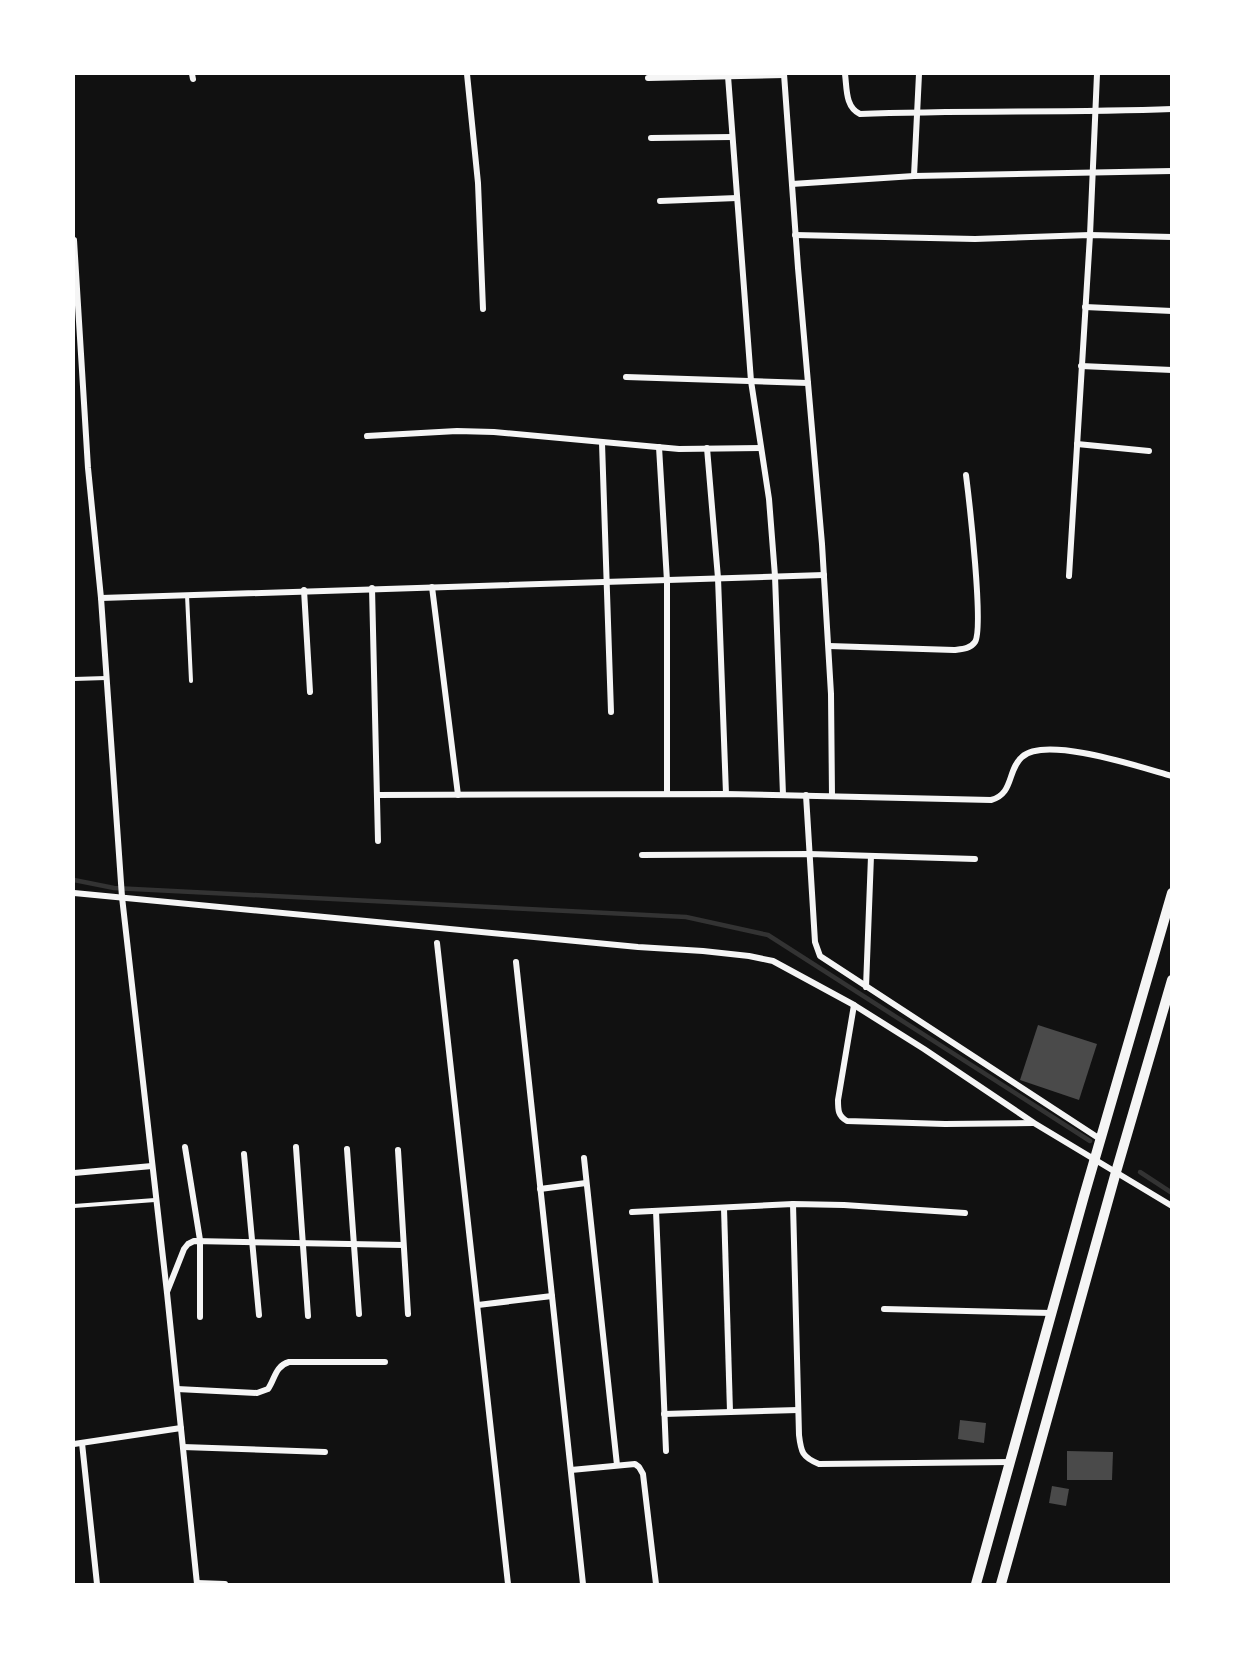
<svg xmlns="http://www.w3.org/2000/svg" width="1245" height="1658" font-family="Lora,serif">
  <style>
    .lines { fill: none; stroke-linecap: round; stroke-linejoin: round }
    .stream { stroke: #333; stroke-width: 4.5 }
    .building { fill: #4a4a4a }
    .service { stroke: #f5f5f5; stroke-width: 4 }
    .minor { stroke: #f5f5f5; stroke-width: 6 }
    .tertiary { stroke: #f5f5f5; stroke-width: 10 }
  </style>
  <rect width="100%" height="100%" fill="#111"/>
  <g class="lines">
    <g class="stream">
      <polyline points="74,880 114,888 686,917 768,935 1090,1141"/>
      <polyline points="1140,1172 1172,1193"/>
    </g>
  </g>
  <g class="building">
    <polygon points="1038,1025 1097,1044 1079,1100 1020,1080"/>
    <polygon points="960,1420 986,1423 984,1443 958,1439"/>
    <polygon points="1067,1451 1113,1452 1112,1480 1067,1480"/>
    <polygon points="1052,1486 1069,1489 1066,1506 1049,1503"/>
  </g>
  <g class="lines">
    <g class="service">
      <polyline points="187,595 191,681"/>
      <polyline points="74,679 106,678"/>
      <polyline points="74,1206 155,1200"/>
    </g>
    <g class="minor">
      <polyline points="192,74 193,79"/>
      <polyline points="467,74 478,183 483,309"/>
      <polyline points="784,74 798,268 822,544 831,694 832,796"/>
      <path d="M845,74c2,14 0,33 15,40 104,-4 208,-1 312,-5"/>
      <polyline points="728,76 751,381 769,499 775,576 783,795"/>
      <polyline points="648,78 784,75"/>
      <polyline points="651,138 732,137"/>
      <polyline points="914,176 919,74"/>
      <polyline points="792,184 914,176 1172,171"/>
      <polyline points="660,201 737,198"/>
      <polyline points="795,235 975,239 1090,235 1172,237"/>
      <polyline points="74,240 88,468 101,598 122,897 167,1293 197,1584"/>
      <polyline points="1085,307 1172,311"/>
      <polyline points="1081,366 1172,370"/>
      <polyline points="626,377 808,383"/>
      <polyline points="367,436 457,431 494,432 679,449 761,448"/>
      <polyline points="602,443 611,712"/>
      <polyline points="1077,444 1149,451"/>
      <polyline points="659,447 667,581 667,794"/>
      <polyline points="707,448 718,578 726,794"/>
      <polyline points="1069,576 1090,235 1097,74"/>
      <polyline points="432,587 458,795"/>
      <polyline points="372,588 378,841"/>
      <polyline points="304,590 310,692"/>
      <polyline points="101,598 824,575"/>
      <path d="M829,646l125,4c8,-1 16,-1 21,-8 9,-14 -6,-143 -9,-167"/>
      <path d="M377,795l349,-1 265,6c23,-6 16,-30 31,-43 23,-22 121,11 150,19"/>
      <polyline points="806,795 815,942 820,956 1100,1139"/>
      <polyline points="642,855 809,854 975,859"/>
      <polyline points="74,893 638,947 703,951 749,956 773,961 854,1005 924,1049 1034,1123 1172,1206"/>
      <polyline points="437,943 508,1584"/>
      <polyline points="516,962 583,1584"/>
      <polyline points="866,987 871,856"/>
      <path d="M854,1005l-16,95c0,10 0,16 9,21l98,3 88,-1"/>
      <polyline points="185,1147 200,1240 200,1317"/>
      <polyline points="296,1147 308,1316"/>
      <polyline points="347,1149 359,1314"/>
      <polyline points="398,1150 408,1314"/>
      <polyline points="244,1154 259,1315"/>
      <polyline points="584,1158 617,1465"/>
      <polyline points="74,1173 152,1166"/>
      <polyline points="540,1189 586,1183"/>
      <path d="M793,1204l6,231c2,17 3,22 20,29l191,-2"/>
      <polyline points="724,1208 730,1412"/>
      <polyline points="656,1211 666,1451"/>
      <polyline points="632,1212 793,1204 844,1205 965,1213"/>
      <polyline points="167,1292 184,1249 188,1244 194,1241 403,1245"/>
      <polyline points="478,1305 552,1296"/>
      <polyline points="884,1309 1052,1313"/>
      <path d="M177,1389l80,4 11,-4c7,-10 7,-23 21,-27h96"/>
      <polyline points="664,1414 798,1410"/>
      <polyline points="82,1443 97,1584"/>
      <polyline points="74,1444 181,1428"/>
      <polyline points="183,1447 325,1452"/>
      <polyline points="571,1470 635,1464 639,1467 643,1474 656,1584"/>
      <polyline points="197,1583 225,1584"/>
    </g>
    <g class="tertiary">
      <polyline points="976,1584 1084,1196 1172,893"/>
      <polyline points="1001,1584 1116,1172 1172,980"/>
    </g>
  </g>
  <rect width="1245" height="1658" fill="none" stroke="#ffffff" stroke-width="150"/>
</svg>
